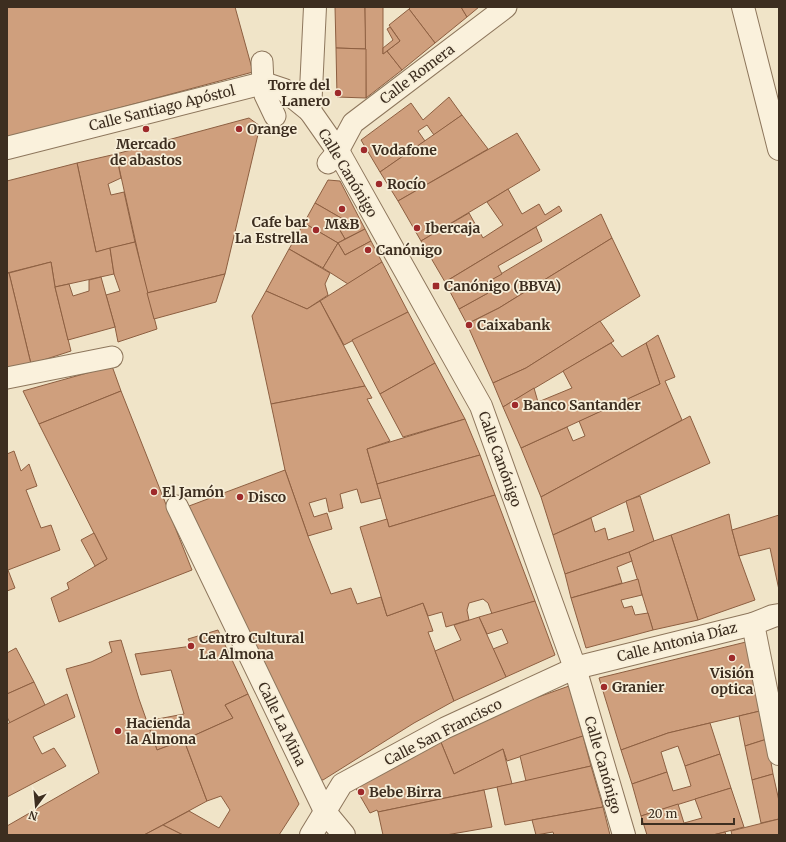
<svg xmlns="http://www.w3.org/2000/svg" width="786" height="842" font-family="Merriweather,serif">
  <style>
    .building { fill: #cf9f7d; stroke: #8d5f41 }
    .lines { fill: none; stroke-linecap: round; stroke-linejoin: round }
    .pedestrian-casing { stroke: #8d765c; stroke-width: 23 }
    .minor-casing { stroke: #8d765c; stroke-width: 24 }
    .tertiary-casing { stroke: #8d765c; stroke-width: 24 }
    .pedestrian { stroke: #faf1dc; stroke-width: 21 }
    .minor { stroke: #faf1dc; stroke-width: 22 }
    .tertiary { stroke: #faf1dc; stroke-width: 22 }
    .poi-dot { fill: #9e2a2b; stroke: #f7eed8; stroke-width: 1.5 }
    .labels { text-anchor: middle; dominant-baseline: central; stroke-width: 3.5; stroke-linejoin: round; paint-order: stroke }
    .street-label { font-size: 14px; fill: #3d2e20; stroke: #f7eed8 }
    .poi-label { font-size: 14px; font-weight: bold; fill: #3d2e20; stroke: #f7eed8; text-anchor: start }
  </style>
  <rect width="100%" height="100%" fill="#f0e4c8"/>
  <g class="building">
    <polygon points="7,7 235,7 253,72 7,138"/>
    <polygon points="335,7 365,7 366,49 336,48"/>
    <polygon points="365,7 383,7 383,54 387,51 402,70 366,98"/>
    <polygon points="411,7 461,7 467,17 435,43 409,9"/>
    <polygon points="461,7 479,7 467,17"/>
    <polygon points="409,9 435,43 402,70 387,51 400,41 389,25"/>
    <polygon points="390,27 400,41 383,54 383,48 393,40 387,29"/>
    <polygon points="336,48 366,49 366,98 337,97"/>
    <polygon points="449,97 462,115 434,135 427,125 418,131 425,141 380,172 361,140 411,103 423,120"/>
    <polygon points="462,115 488,149 398,201 380,172"/>
    <polygon points="249,118 260,126 225,274 147,293 116,154"/>
    <polygon points="517,133 540,170 421,241 398,201"/>
    <polygon points="116,154 121,178 108,184 111,195 124,192 135,242 96,252 77,163"/>
    <polygon points="77,163 96,252 110,248 114,274 55,287 51,262 7,273 7,181"/>
    <polygon points="328,180 340,181 365,229 345,239 338,227 348,222 315,203"/>
    <polygon points="508,189 522,214 539,204 545,215 559,206 562,211 445,282 421,241 469,213 483,238 503,225 487,202"/>
    <polygon points="315,203 348,222 338,227 345,239 338,243 304,223"/>
    <polygon points="601,214 612,238 499,308 467,324 459,309 488,293 484,284"/>
    <polygon points="304,223 338,243 323,268 289,249"/>
    <polygon points="536,227 542,241 498,266 502,274 484,284 488,293 459,309 445,282"/>
    <polygon points="365,229 371,241 345,255 338,243"/>
    <polygon points="612,238 640,296 526,368 493,383 467,324 499,308"/>
    <polygon points="371,241 382,262 348,284 323,268 338,243 345,255"/>
    <polygon points="135,242 157,329 118,342 115,327 106,295 120,291 114,274 110,248"/>
    <polygon points="289,249 330,273 325,284 328,295 307,309 266,291"/>
    <polygon points="51,262 55,287 71,351 31,364 9,273"/>
    <polygon points="382,262 408,312 344,345 320,301"/>
    <polygon points="7,273 9,273 31,364 7,370"/>
    <polygon points="225,274 216,302 154,319 147,293"/>
    <polygon points="101,277 115,327 68,340 55,287 69,284 73,296 89,291 89,280"/>
    <polygon points="266,291 307,309 320,301 365,386 271,404 252,316"/>
    <polygon points="408,312 435,363 380,394 352,340"/>
    <polygon points="600,321 614,341 503,407 493,383 526,368"/>
    <polygon points="658,335 675,377 665,381 682,420 541,497 521,448 567,427 573,441 585,436 579,421 660,384 646,343"/>
    <polygon points="611,343 622,357 646,343 660,384 521,448 503,407 534,388 538,402 572,388 563,371"/>
    <polygon points="435,363 465,419 403,437 380,394"/>
    <polygon points="112,366 121,391 39,424 23,391"/>
    <polygon points="365,386 372,398 367,399 390,441 367,449 381,498 361,503 357,489 340,494 343,508 329,512 326,498 309,503 314,517 327,513 332,529 308,536 285,470 271,404"/>
    <polygon points="121,391 192,570 59,622 51,598 69,589 67,583 107,559 39,424"/>
    <polygon points="690,416 710,463 553,535 541,497"/>
    <polygon points="465,419 480,455 377,484 367,449"/>
    <polygon points="14,451 21,471 29,464 37,486 26,490 41,528 51,525 60,550 8,570 15,588 7,591 7,454"/>
    <polygon points="480,455 495,495 389,527 377,484"/>
    <polygon points="285,470 308,536 331,594 351,588 357,604 381,597 387,616 423,603 433,631 428,632 454,701 414,723 323,780 317,779 189,506"/>
    <polygon points="495,495 535,601 492,614 488,603 483,599 469,603 467,610 469,620 446,627 442,612 428,616 423,603 387,616 360,527 387,519 389,527"/>
    <polygon points="640,496 654,541 629,552 565,574 553,535 591,518 595,532 605,528 608,540 634,531 626,501"/>
    <polygon points="729,514 732,530 739,556 755,600 698,620 671,535"/>
    <polygon points="779,515 779,590 770,548 739,556 732,530"/>
    <polygon points="94,533 107,559 95,566 81,540"/>
    <polygon points="671,535 698,620 653,630 629,552 654,541"/>
    <polygon points="629,552 632,561 617,567 622,583 571,598 565,574"/>
    <polygon points="638,579 642,595 621,600 624,608 632,606 635,615 648,613 653,630 586,648 571,598"/>
    <polygon points="535,601 555,655 506,677 493,649 508,643 502,629 487,634 479,617"/>
    <polygon points="479,617 506,677 454,701 435,651 461,640 454,625"/>
    <polygon points="218,630 248,694 225,705 233,718 184,740 157,750 147,721 184,714 171,670 141,675 135,654 192,646 188,639"/>
    <polygon points="121,640 139,699 157,750 184,740 207,801 144,835 7,835 7,826 99,773 66,669 91,662 112,652 109,642"/>
    <polygon points="746,642 760,711 668,733 621,750 599,678"/>
    <polygon points="16,648 34,682 7,694 7,653"/>
    <polygon points="34,682 45,705 10,723 7,717 7,694"/>
    <polygon points="569,686 583,736 507,761 503,749 454,774 440,740 502,710"/>
    <polygon points="67,694 75,717 33,737 42,754 54,748 66,766 7,797 7,724"/>
    <polygon points="248,694 299,804 279,835 183,835 163,825 189,811 219,828 230,810 221,796 207,801 184,740 233,718 225,705"/>
    <polygon points="760,711 767,739 745,746 739,716"/>
    <polygon points="710,723 720,754 685,766 678,746 661,752 667,772 632,784 621,750 668,733"/>
    <polygon points="583,736 591,766 526,781 520,756"/>
    <polygon points="767,739 773,774 752,780 745,746"/>
    <polygon points="440,740 454,774 503,749 512,784 378,812 377,810 370,813 355,787"/>
    <polygon points="720,754 731,788 641,816 632,784 667,772 673,791 691,786 685,766"/>
    <polygon points="591,766 603,807 505,825 497,787"/>
    <polygon points="773,774 779,801 779,819 761,823 752,780"/>
    <polygon points="731,788 744,827 713,835 647,835 641,816 678,804 684,823 702,818 695,799"/>
    <polygon points="484,790 492,827 446,835 383,835 378,812"/>
    <polygon points="603,807 610,835 554,835 553,832 536,835 532,820"/>
    <polygon points="779,819 779,835 732,835 731,831"/>
    <polygon points="163,825 183,835 144,835"/>
    <polygon points="725,832 726,835 713,835"/>
  </g>
  <g class="lines">
    <defs>
      <g id="pedestrian">
        <polyline points="262,62 263,83 265,95 275,116"/>
        <polyline points="328,163 338,151 353,123 506,7"/>
        <polyline points="7,378 112,357"/>
        <polyline points="177,506 325,812"/>
        <polyline points="325,812 342,784 445,728 575,668"/>
      </g>
      <g id="minor">
        <polyline points="743,7 779,149"/>
        <polyline points="310,111 315,7"/>
        <polyline points="7,148 263,83 284,90 310,111"/>
        <polyline points="753,624 779,754"/>
        <polyline points="575,668 753,624 773,616 779,615"/>
        <polyline points="311,835 325,812 344,835"/>
      </g>
      <polyline id="tertiary" points="310,111 338,151 481,406 575,668 624,835"/>
    </defs>
    <use href="#pedestrian" class="pedestrian-casing"/>
    <use href="#minor" class="minor-casing"/>
    <use href="#tertiary" class="tertiary-casing"/>
    <use href="#pedestrian" class="pedestrian"/>
    <use href="#minor" class="minor"/>
    <use href="#tertiary" class="tertiary"/>
  </g>
  <g class="poi-dot">
    <circle cx="338" cy="93" r="4"/>
    <circle cx="146" cy="129" r="4"/>
    <circle cx="239" cy="129" r="4"/>
    <circle cx="364" cy="150" r="4"/>
    <circle cx="379" cy="184" r="4"/>
    <circle cx="342" cy="209" r="4"/>
    <circle cx="417" cy="228" r="4"/>
    <circle cx="316" cy="230" r="4"/>
    <circle cx="368" cy="250" r="4"/>
    <rect x="432" y="282" width="8" height="8" rx="2"/>
    <circle cx="469" cy="325" r="4"/>
    <circle cx="515" cy="405" r="4"/>
    <circle cx="154" cy="492" r="4"/>
    <circle cx="240" cy="497" r="4"/>
    <circle cx="191" cy="646" r="4"/>
    <circle cx="732" cy="658" r="4"/>
    <circle cx="604" cy="687" r="4"/>
    <circle cx="118" cy="731" r="4"/>
    <circle cx="361" cy="792" r="4"/>
  </g>
  <g class="labels">
    <g class="street-label">
      <text transform="translate(417 74) rotate(-37)">Calle Romera</text>
      <text transform="translate(162 108) rotate(-14)">Calle Santiago Apóstol</text>
      <text transform="translate(348 173) rotate(59)">Calle Canónigo</text>
      <text transform="translate(500 459) rotate(70)">Calle Canónigo</text>
      <text transform="translate(677 642) rotate(-14)">Calle Antonia Díaz</text>
      <text transform="translate(282 724) rotate(64)">Calle La Mina</text>
      <text transform="translate(443 732) rotate(-27)">Calle San Francisco</text>
      <text transform="translate(603 765) rotate(74)">Calle Canónigo</text>
    </g>
    <g class="poi-label">
      <text x="330" y="85" text-anchor="end">Torre del<tspan x="330" dy="16">Lanero</tspan></text>
      <text x="247" y="129">Orange</text>
      <text x="146" y="144" text-anchor="middle">Mercado<tspan x="146" dy="16">de abastos</tspan></text>
      <text x="372" y="150">Vodafone</text>
      <text x="387" y="184">Rocío</text>
      <text x="308" y="222" text-anchor="end">Cafe bar<tspan x="308" dy="16">La Estrella</tspan></text>
      <text x="342" y="224" text-anchor="middle">M&amp;B</text>
      <text x="425" y="228">Ibercaja</text>
      <text x="376" y="250">Canónigo</text>
      <text x="444" y="286">Canónigo (BBVA)</text>
      <text x="477" y="325">Caixabank</text>
      <text x="523" y="405">Banco Santander</text>
      <text x="162" y="492">El Jamón</text>
      <text x="248" y="497">Disco</text>
      <text x="199" y="638">Centro Cultural<tspan x="199" dy="16">La Almona</tspan></text>
      <text x="732" y="673" text-anchor="middle">Visión<tspan x="732" dy="16">optica</tspan></text>
      <text x="612" y="687">Granier</text>
      <text x="126" y="723">Hacienda<tspan x="126" dy="16">la Almona</tspan></text>
      <text x="369" y="792">Bebe Birra</text>
    </g>
  </g>
  <rect width="786" height="842" fill="none" stroke="#3d2e20" stroke-width="16"/>
  <g transform="translate(36 806) rotate(196)" stroke="#f7eed8" stroke-width="3" paint-order="stroke">
  <path d="M0-3L7 15L0 10L-7 15Z" fill="#3d2e20"/>
  <text y="-6" font-size="11" font-weight="bold" text-anchor="middle" fill="#3d2e20">N</text>
  </g>
  <path d="M642 818v6h92v-6" fill="none" stroke="#3d2e20" stroke-width="2"/>
  <text x="648" y="818" font-size="12" fill="#3d2e20" stroke="#f7eed8" stroke-width="3" paint-order="stroke">20 m</text>
</svg>
